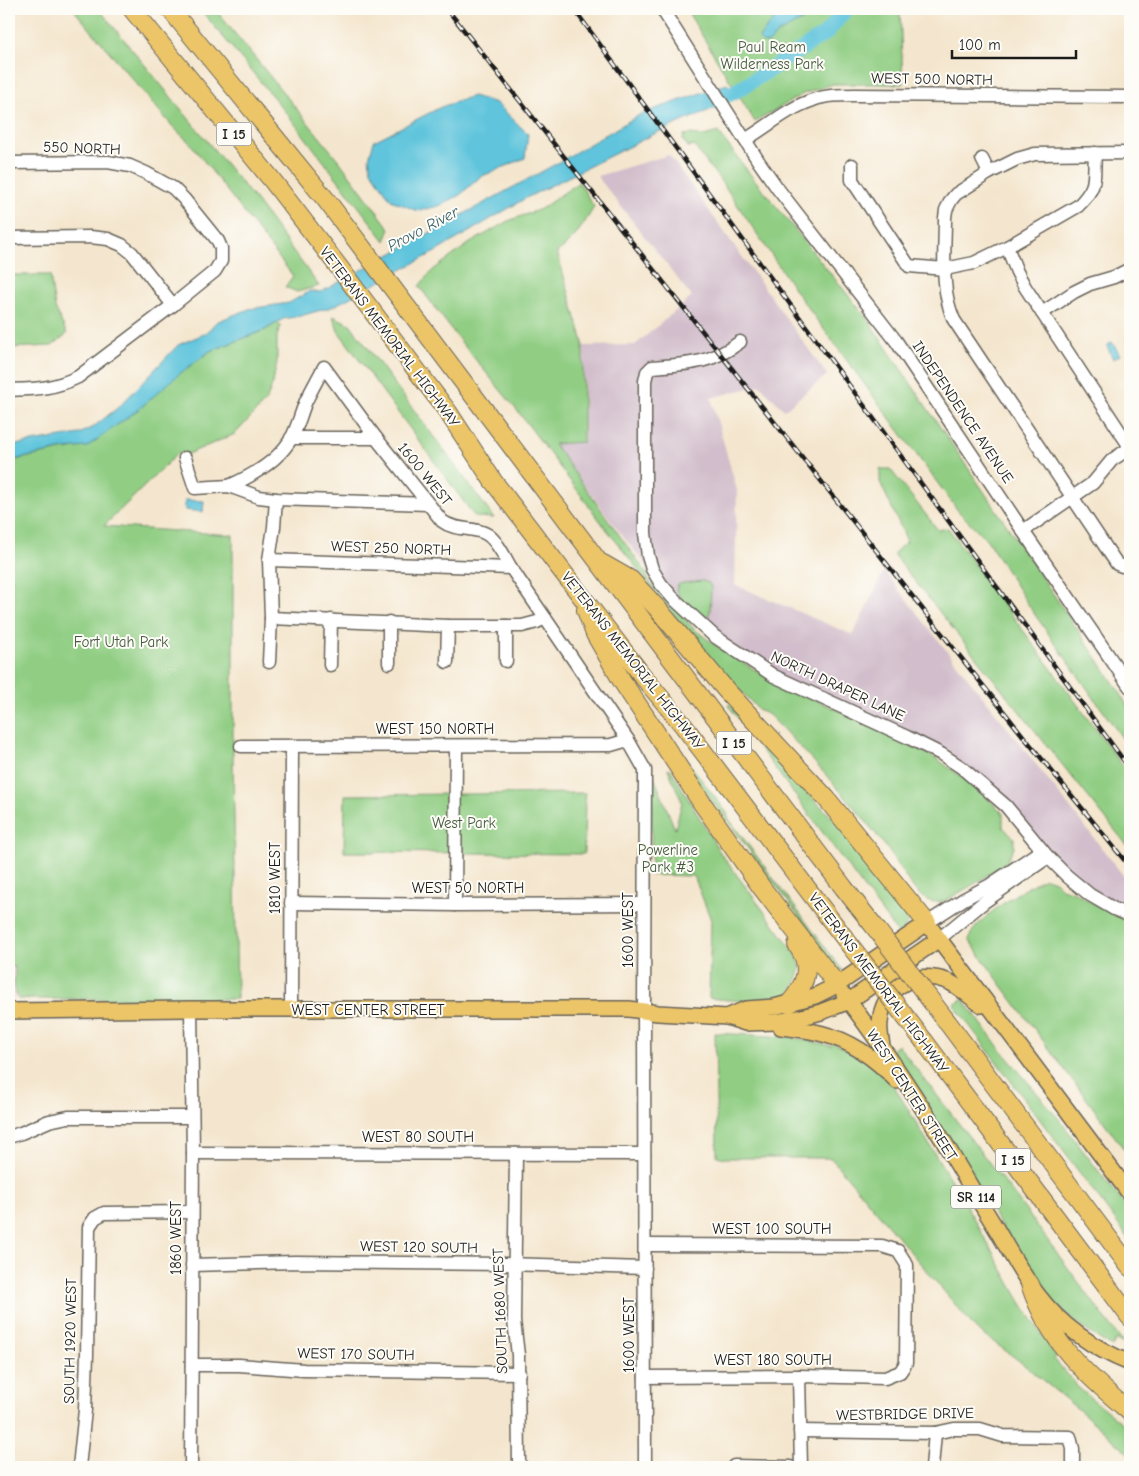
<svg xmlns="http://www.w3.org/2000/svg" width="1139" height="1476" font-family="'Comic Neue',sans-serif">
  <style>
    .built { fill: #f5cfda }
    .industrial { fill: #d1bdcb }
    .green { fill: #91ce84; stroke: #567550 }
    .water { fill: #5fc4dc; stroke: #3e707c }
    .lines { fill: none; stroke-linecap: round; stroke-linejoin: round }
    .river { stroke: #5fc4dc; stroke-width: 15 }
    .minor-casing { stroke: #68635a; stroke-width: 15 }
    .major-casing { stroke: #68635a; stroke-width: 18 }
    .highway-casing { stroke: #68635a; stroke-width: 20 }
    .minor { stroke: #fff; stroke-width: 12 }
    .major { stroke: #ecc569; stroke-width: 15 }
    .highway { stroke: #ecc569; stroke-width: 18 }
    .rail-casing { stroke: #1c1c1c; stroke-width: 4.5 }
    .rail { stroke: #fdfcf7; stroke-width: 2.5; stroke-dasharray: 8; stroke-linecap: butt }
    .highway-bridge-casing { stroke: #68635a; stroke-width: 20; stroke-linecap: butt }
    .highway-bridge { stroke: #ecc569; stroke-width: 18 }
    .labels { text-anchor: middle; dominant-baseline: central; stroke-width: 4; stroke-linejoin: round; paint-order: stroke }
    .shield { fill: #fdfcf7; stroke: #605f5e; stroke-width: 1 }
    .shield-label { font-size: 14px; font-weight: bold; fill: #1c1c1c }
    .park-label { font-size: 15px; fill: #455a40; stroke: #fdfcf7 }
    .street-label { font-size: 15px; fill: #1c1c1c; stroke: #fdfcf7 }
    .water-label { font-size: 16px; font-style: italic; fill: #375f69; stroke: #fdfcf7 }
  </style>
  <rect width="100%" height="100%" fill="#fdfcf7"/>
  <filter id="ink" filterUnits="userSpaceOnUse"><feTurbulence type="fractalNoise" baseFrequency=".02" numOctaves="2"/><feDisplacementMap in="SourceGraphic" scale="10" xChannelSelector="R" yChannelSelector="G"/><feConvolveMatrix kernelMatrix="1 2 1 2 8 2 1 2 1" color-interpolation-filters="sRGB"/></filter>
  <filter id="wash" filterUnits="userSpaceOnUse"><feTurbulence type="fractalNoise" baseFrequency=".0096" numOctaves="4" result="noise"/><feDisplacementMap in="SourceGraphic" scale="20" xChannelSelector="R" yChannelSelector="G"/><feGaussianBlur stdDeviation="1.12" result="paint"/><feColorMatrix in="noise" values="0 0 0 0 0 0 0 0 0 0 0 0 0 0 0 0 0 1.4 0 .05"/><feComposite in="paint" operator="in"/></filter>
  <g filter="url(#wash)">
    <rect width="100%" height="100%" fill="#f4e6ce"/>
    <polygon class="built" points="9,966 15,967 14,989 18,999 9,999"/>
    <polygon class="industrial" points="669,155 827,375 784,410 760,385 711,398 737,490 735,585 853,635 884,571 1130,884 1130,916 1090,895 961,767 774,676 714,636 661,584 621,534 553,443 584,442 584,346 635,345 692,297 597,176"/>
    <g class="green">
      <polygon points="73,9 99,9 257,202 319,286 297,292 285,287 293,276 190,143 173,127"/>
      <polygon points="200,9 215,9 340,162 390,229 385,241 288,115"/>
      <polygon points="686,9 900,9 903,84 833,84 803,94 755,122"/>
      <polygon points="718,132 750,174 865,316 1121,694 1130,711 1130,749 1033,612 987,540 959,512 797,293 726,188 694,146 688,147 683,140 684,135 690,134 704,136"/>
      <path d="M579,182l15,25c-10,17 -20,34 -37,45l26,90v100l-29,2 91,127 5,11 44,47 25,19 46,28 145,68 27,15 36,26 30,28v14l11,11v9l-7,14 -26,19 -36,21c-9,2 -17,1 -24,-5 -15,-14 -25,-37 -38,-53 -35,-45 -74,-88 -114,-128l-9,-4 -58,-60 -98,-125 -84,-112 -63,-77 -38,-51 14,-16 37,-27 38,-22 33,-12z"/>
      <polygon points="9,275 50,275 55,308 67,334 52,346 9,348"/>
      <polygon points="333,316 350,324 494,518 475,517 338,331"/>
      <polygon points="277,323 281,326 277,336 277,362 272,386 266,401 235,434 183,456 178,453 104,526 233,535 233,756 237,999 18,999 14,989 15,967 9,966 9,461 65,449 71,449 210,351 265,330"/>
      <polygon points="880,469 890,469 938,530 948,528 1130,776 1130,849 893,554 907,541 880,482"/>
      <polygon points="703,581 709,583 711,587 710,612 709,615 700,617 679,596 676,590 678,585 682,583"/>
      <path d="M730,704l67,79 39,38 74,94c-1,10 -4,13 -12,19l-170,-229z"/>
      <polygon points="685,758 727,813 728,818 843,971 839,970 699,783 683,760"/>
      <path d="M670,768l51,86 75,100 5,15c-3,6 -5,15 -9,21 -12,17 -65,10 -83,8l2,-78 -17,-44 -43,-1 1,-103 23,57 7,-27 -14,-33z"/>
      <polygon points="585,793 584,854 344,852 345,795"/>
      <path d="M1046,878l9,3 7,7 15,5 20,13 33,16v235l-127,-170 -34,-47c0,-17 61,-57 77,-62z"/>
      <polygon points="963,999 1001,1050 1058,1118 1130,1212 1130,1240 954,1005"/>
      <polygon points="715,1033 788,1037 806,1040 831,1046 833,1043 869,1061 895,1088 963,1200 1021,1302 1056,1357 1054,1359 1082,1391 1130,1429 1130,1455 1085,1415 1018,1360 976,1329 831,1158 725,1158 717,1156"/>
      <path d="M898,1045l120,155 106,144 -8,-4 -4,7c-27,-16 -49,-34 -71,-56l-149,-242z"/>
    </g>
    <g class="water">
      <path d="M793,9h15l-2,7 -3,4 -25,13 -9,10c-5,0 -8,0 -10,-5l14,-18 12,-8z"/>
      <polygon points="727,84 738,98 656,133 526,198 437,251 332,307 300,316 283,319 265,330 210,351 178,375 139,409 87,447 65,449 9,461 9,446 79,434 92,428 120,406 178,345 206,333 216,322 249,309 289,303 310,291 321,292 552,166 641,114"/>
      <polygon points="473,96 496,103 528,134 525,158 480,177 460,195 439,206 417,211 391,200 371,170 369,158 374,141 441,107"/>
      <polygon points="1112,342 1120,355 1113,359 1107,346"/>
      <polygon points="185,500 204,501 203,512 185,510"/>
    </g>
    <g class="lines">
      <polyline class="river" points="716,101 743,87 825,34 847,9"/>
    </g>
  </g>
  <g filter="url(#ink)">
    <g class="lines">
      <defs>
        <g id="minor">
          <polyline points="662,9 759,162 778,189 896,341 1023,531 1130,687"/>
          <path d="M745,140c22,-13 43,-32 68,-40 13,-5 28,-5 42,-5l275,2"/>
          <polyline points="982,159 989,173"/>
          <path d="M9,163l99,-1 22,4 16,7 27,15 11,11 34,42 3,7v13l-6,10 -42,34 -95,72c-25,12 -42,12 -69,13"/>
          <path d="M852,165v15l57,86 36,3 29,-6 33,-16 71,-41c21,-21 15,-27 17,-53"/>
          <polyline points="9,238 90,237 108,239 122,245 132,253 173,305"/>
          <polyline points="1007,247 1017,272 1025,287 1130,447"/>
          <polyline points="1042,313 1074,292 1090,284 1114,277 1130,269"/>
          <path d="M740,342c-29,22 -53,22 -88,25l-5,5 -2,9v152l3,23 4,13 9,15 12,14 41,38 60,40 133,61 34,17 20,13 45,39 42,51 19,19 23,19 24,14 16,7"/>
          <polyline points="291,438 376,438"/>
          <polyline points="185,458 195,488 229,486 259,497 276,499 428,504"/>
          <path d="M229,486c23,-10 50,-25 63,-49 6,-11 9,-24 14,-36 6,-12 12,-23 18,-34l52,71 66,83c14,11 33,5 46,14 10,7 17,23 23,33l117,172 17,30 -1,241 1,456"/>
          <polyline points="1023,531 1093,483 1112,460 1130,448"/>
          <polyline points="269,560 511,568"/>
          <path d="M1122,566l-5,-2 -163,-244c-14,-30 -9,-70 -9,-102l1,-8 5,-10 5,-6 33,-21 28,-14 18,-5 95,-1"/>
          <polyline points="271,618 448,626 522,626 537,622 545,618"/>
          <polyline points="506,661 506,626"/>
          <polyline points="269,662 271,618 269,560 274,527 276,499"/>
          <polyline points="447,662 448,626"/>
          <polyline points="389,663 389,622"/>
          <polyline points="330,665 331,620"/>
          <polyline points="241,746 611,745 628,740"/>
          <polyline points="291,903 455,905 644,904"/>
          <polyline points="455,905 456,746"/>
          <polyline points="927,923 964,899 990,885 1042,850"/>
          <polyline points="939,939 984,902 1048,857"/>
          <polyline points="291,1010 292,746"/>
          <polyline points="9,1137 21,1133 49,1121 68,1117 192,1117"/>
          <polyline points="193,1153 644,1154"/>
          <polyline points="516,1154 514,1321 518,1355 519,1467"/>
          <polyline points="645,1245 882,1246 898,1251 907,1265 906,1363 900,1372 885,1378 799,1376 645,1377"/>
          <polyline points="192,1265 295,1262 505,1264 645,1268"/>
          <polyline points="192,1365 239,1365 304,1370 519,1373"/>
          <polyline points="799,1376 801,1467"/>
          <polyline points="800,1431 935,1433 954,1429 980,1429 1003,1436 1070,1437 1073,1449 1073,1467"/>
          <polyline points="734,1466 790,1467"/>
          <polyline points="79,1467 85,1410 87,1355 89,1227 95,1218 104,1213 192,1212"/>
          <polyline points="191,1467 193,1153 191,1009"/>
          <polyline points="932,1467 935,1433"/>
        </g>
        <g id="major">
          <path d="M844,995c37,48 70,99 102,150 17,29 34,57 51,85 12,21 25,44 40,64 23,31 57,55 93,69"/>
          <polyline points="9,1011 191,1009 629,1009 658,1013 727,1017 745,1023 776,1022 794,1019 821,1012 849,1001 939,939"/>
          <polyline points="727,1017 746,1009 774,1007 815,996 837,985 927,923 1130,1194"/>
          <path d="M781,1027c14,2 28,3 42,7 28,7 54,26 74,47"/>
          <path d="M882,1046c-1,-7 -3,-15 -2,-23 2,-35 34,-54 67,-42 13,5 23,17 35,24"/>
        </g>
        <g id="highway">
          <polyline points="132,9 272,180 335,262 448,412 493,481 645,679 683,725 849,944"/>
          <polyline points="170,9 327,201 844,888 874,926"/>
          <polyline points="603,564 631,580 657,608 726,690 826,798 927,923"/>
          <polyline points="586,610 595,634 622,681 702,803 762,888 837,985"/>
          <path d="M789,1004c17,-19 24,-38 8,-59"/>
          <polyline points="948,1023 1130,1267"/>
          <polyline points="924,1041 1130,1317"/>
          <path d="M1030,1284c19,58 54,89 100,128"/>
        </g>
      </defs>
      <use href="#minor" class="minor-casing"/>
      <use href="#major" class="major-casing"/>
      <use href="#highway" class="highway-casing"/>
      <use href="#minor" class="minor"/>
      <use href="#major" class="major"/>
      <use href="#highway" class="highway"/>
      <defs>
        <g id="rail">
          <polyline points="447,9 1024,737 1130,867"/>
          <polyline points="574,9 1130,769"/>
        </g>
      </defs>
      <use href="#rail" class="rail-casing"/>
      <use href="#rail" class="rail"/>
      <defs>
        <g id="highway-bridge">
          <polyline points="874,926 948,1023"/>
          <polyline points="849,944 924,1041"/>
        </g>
      </defs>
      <use href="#highway-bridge" class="highway-bridge-casing"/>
      <use href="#highway-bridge" class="highway-bridge"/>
    </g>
  </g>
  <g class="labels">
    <g class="shield">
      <rect x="216.5" y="122.5" width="35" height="23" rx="4"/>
      <rect x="716.5" y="731.5" width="35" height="23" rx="4"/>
      <rect x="995.5" y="1148.5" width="35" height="23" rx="4"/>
      <rect x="951" y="1185.5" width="50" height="23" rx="4"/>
    </g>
    <g class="shield-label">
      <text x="234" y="134">I 15</text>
      <text x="734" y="743">I 15</text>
      <text x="1013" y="1160">I 15</text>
      <text x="976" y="1197">SR 114</text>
    </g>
    <g class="park-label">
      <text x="772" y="47">Paul Ream<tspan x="772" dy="17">Wilderness Park</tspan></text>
      <text x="121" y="642">Fort Utah Park</text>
      <text x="464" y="823">West Park</text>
      <text x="668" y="850">Powerline<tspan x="668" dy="17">Park #3</tspan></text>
    </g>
    <g class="street-label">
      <text transform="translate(932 79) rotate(1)">WEST 500 NORTH</text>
      <text transform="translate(82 148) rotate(2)">550 NORTH</text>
      <text transform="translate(390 337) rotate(53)">VETERANS MEMORIAL HIGHWAY</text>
      <text transform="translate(963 412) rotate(56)">INDEPENDENCE AVENUE</text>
      <text transform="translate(425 474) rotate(51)">1600 WEST</text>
      <text transform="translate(391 548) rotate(2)">WEST 250 NORTH</text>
      <text transform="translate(633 661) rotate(52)">VETERANS MEMORIAL HIGHWAY</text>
      <text transform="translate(838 686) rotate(25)">NORTH DRAPER LANE</text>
      <text x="435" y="729">WEST 150 NORTH</text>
      <text transform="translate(275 878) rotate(-90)">1810 WEST</text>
      <text x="468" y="888">WEST 50 NORTH</text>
      <text transform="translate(628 930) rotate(-90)">1600 WEST</text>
      <text transform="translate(879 983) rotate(53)">VETERANS MEMORIAL HIGHWAY</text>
      <text x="368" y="1010">WEST CENTER STREET</text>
      <text transform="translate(912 1095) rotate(57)">WEST CENTER STREET</text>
      <text x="418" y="1137">WEST 80 SOUTH</text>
      <text x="772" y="1229">WEST 100 SOUTH</text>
      <text transform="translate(176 1238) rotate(-90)">1860 WEST</text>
      <text transform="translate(419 1247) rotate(1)">WEST 120 SOUTH</text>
      <text transform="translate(500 1311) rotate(-92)">SOUTH 1680 WEST</text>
      <text transform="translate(629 1335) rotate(-90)">1600 WEST</text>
      <text transform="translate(70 1341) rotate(-89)">SOUTH 1920 WEST</text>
      <text transform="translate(356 1354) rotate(1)">WEST 170 SOUTH</text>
      <text x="773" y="1360">WEST 180 SOUTH</text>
      <text transform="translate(905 1414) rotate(-1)">WESTBRIDGE DRIVE</text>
    </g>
    <g class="water-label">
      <text transform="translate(423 229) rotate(-28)">Provo River</text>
    </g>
  </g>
  <rect width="1139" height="1476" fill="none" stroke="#fdfcf7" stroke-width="30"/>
  <path d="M952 50v8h124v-8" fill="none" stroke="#1c1c1c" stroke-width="2.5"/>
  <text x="959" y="50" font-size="15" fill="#1c1c1c" stroke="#fdfcf7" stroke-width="4" paint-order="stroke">100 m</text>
</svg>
